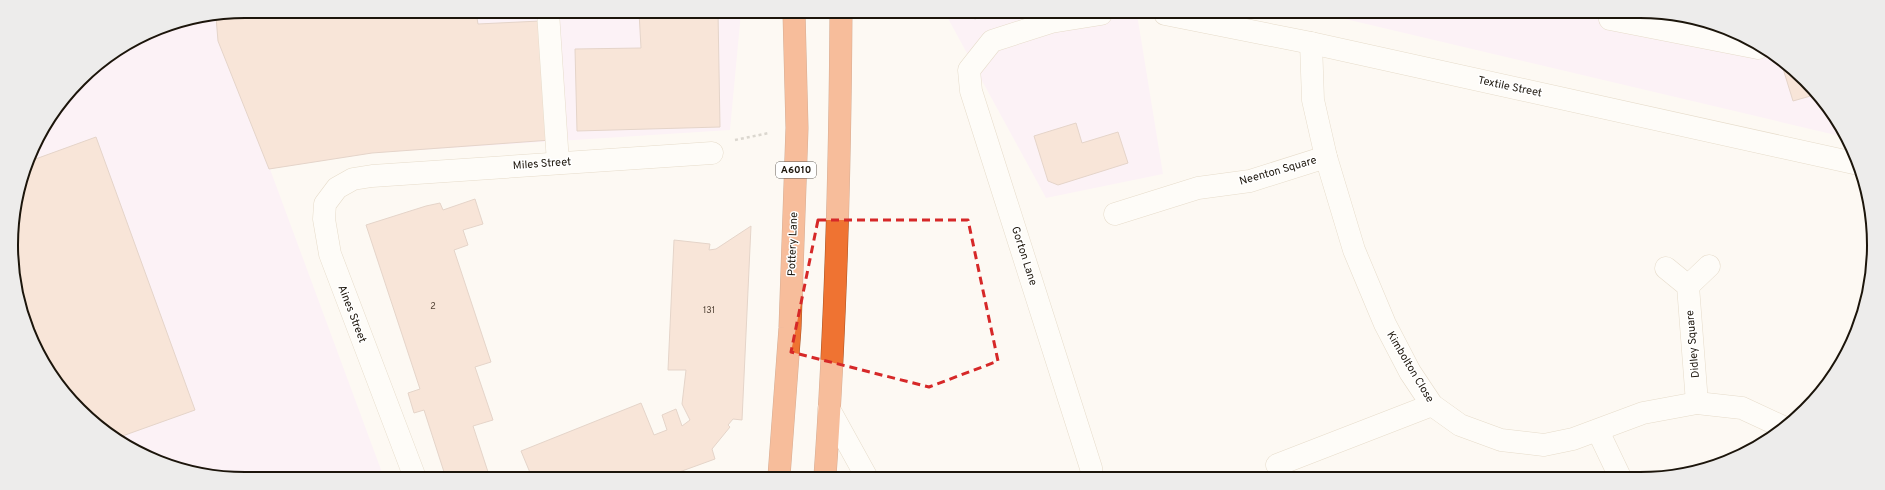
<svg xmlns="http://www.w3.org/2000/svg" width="1885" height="490" font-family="Overpass,sans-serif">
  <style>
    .industrial { fill: #fbe9fb }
    .building { fill: #f2ccb9; stroke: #c7a797 }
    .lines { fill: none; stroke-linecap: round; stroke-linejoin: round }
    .minor-casing { stroke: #cbb89c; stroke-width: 23 }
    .highway-casing { stroke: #a55224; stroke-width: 23 }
    .path { stroke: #b2ada5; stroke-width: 2.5; stroke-dasharray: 3 3; stroke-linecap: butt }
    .minor { stroke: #fff; stroke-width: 22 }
    .highway { stroke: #ef7332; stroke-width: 22 }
    .marked { fill: none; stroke: #d62828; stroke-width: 3; stroke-dasharray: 8 5; stroke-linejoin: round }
    .labels { text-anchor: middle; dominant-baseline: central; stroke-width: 3; stroke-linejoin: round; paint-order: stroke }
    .number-label { font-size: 9px; fill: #524336 }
    .shield { fill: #fff; stroke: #605b54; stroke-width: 1 }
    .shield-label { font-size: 10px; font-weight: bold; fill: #1c150b }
    .street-label { font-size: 11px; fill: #1c150b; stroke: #fff }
    .rim { fill: none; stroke: #1c150b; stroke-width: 2 }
  </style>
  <rect width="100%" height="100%" fill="#fdf9f3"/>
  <g class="industrial">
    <polygon points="245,11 741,13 730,130 372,153 270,169 383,475 200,475 115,440 59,387 19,306 12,229 35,142 91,69 156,29"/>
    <polygon points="945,13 1137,14 1163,174 1046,198"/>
    <polygon points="1324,14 1685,15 1770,50 1834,115 1844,137"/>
  </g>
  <g class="building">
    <polygon points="245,11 476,12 478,24 540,21 551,140 372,153 269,169 218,41 216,17"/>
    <polygon points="639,12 718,12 720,127 577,131 575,49 641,48"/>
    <polygon points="1623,15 1685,15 1745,40"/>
    <polygon points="1781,62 1814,95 1793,101"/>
    <polygon points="1076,123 1082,143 1118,132 1128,163 1058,185 1048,181 1034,136"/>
    <polygon points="96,137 195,410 114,439 59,387 19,306 12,229 30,161"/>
    <polygon points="475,199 483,224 463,230 468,245 454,250 491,362 475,367 493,420 473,426 489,475 445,475 424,410 414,413 408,393 420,389 366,225 426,206 440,203 443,210"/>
    <polygon points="751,226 742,420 733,419 728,425 730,427 712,449 715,459 671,475 531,475 521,451 641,403 654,435 667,430 662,415 676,409 682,426 690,420 682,404 686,370 668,370 674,240 710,244 709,250 716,249"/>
  </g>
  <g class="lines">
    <defs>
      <g id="minor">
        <polyline points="548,12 558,163"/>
        <polyline points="1165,14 1311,43 1854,163"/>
        <polyline points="1611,15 1610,19 1758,48 1758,46"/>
        <polyline points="1311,43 1313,100 1326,157 1354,250 1385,324 1410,372 1432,405 1460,425 1501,440 1544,445 1573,439 1643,413 1697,403 1742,408 1783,427"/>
        <polyline points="1115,214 1198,188 1250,181 1326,157"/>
        <polyline points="1666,268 1688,286 1697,403"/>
        <polyline points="1688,286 1709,266"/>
        <polyline points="829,409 866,476"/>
        <polyline points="1598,431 1620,477"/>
        <polyline points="1277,465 1432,405"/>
        <polyline points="414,475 330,254 324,219 325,204 337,188 353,179 372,176 712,153"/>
        <polyline points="1092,476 1091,468 971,91 969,70 992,41 1051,22 1101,14"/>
      </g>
      <g id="highway">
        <polyline points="779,476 790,328 797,128 794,13"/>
        <path d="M825,476c11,-155 15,-309 16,-463"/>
      </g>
    </defs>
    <use href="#minor" class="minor-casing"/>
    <use href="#highway" class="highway-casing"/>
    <g class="path">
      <polyline points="972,13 976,19"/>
      <polyline points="735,140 769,133"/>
    </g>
    <use href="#minor" class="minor"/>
    <use href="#highway" class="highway"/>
  </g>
  <path d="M0 0H1885V490H0ZM818,220h150l30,141 -69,26 -138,-35z" fill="#fdf9f3" fill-opacity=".55" fill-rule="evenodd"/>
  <path class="marked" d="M818,220h150l30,141 -69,26 -138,-35z"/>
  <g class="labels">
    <g class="number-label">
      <text x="433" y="306">2</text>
      <text x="709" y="310">131</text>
    </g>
    <rect class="shield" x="776" y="162" width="40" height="16" rx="3"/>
    <g class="shield-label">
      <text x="796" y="170">A6010</text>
    </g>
    <g class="street-label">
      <text transform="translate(1510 87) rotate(12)">Textile Street</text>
      <text transform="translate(542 164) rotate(-4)">Miles Street</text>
      <text transform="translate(1278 171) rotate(-16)">Neenton Square</text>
      <text transform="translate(793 244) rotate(-88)">Pottery Lane</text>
      <text transform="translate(1024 256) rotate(72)">Gorton Lane</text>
      <text transform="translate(352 314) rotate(69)">Aines Street</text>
      <text transform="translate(1693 344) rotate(-95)">Didley Square</text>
      <text transform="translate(1410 367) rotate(59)">Kimbolton Close</text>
    </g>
  </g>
  <path d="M0 0H1885V490H0ZM245 18H1640A227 227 0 0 1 1867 245V245A227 227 0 0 1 1640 472H245A227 227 0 0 1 18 245V245A227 227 0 0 1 245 18Z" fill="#edeceb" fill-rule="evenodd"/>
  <path class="rim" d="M245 18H1640A227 227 0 0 1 1867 245V245A227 227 0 0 1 1640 472H245A227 227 0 0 1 18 245V245A227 227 0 0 1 245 18Z"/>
</svg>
